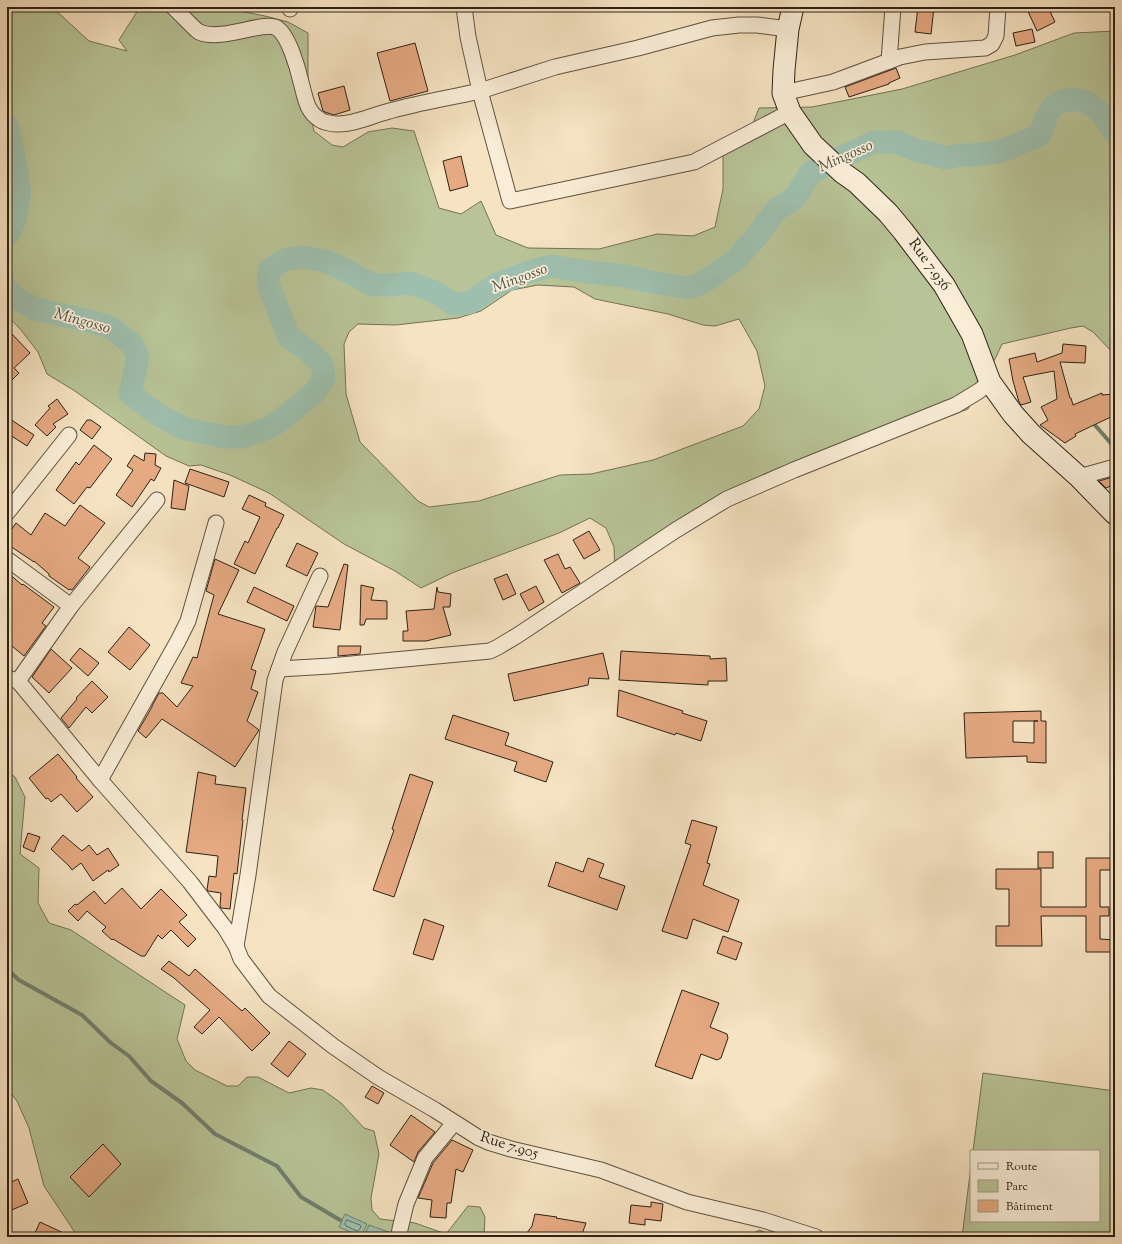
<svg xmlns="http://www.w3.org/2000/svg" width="1122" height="1244" font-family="'Sorts Mill Goudy',serif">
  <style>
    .green { fill: #b8c497; stroke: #727356; fill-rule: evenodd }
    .water { fill: #9ebfad; stroke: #718070 }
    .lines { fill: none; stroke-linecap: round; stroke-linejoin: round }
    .shore { stroke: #667061; stroke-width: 1 }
    .stream { stroke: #718070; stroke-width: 4 }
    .river { stroke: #9ebfad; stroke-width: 23 }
    .building { fill: #e6aa83; stroke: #2d2215; fill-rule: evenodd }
    .street-casing { stroke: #5f5240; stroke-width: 17 }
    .secondary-casing { stroke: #2d2215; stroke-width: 23 }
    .street { stroke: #f9edd7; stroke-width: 15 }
    .secondary { stroke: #f9edd7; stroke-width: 21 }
    .labels { text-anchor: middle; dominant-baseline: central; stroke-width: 3.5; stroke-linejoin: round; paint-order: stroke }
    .street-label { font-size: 15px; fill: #2d2215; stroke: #f9edd7 }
    .water-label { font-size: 16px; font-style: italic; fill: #4f5143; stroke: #f9edd7 }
  </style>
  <rect width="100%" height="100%" fill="#f6e3c2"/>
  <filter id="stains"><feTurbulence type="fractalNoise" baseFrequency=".005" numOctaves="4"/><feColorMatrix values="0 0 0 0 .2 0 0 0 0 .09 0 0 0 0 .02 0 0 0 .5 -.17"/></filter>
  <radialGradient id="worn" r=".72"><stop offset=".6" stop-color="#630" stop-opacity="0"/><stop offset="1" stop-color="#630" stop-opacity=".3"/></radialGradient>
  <g class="green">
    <path d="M7,7h45l37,34 38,10 -8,-11 21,-33h78l47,9 23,6 20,11v71l6,27 18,14 11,2 25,-15 24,-4 22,3 25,77 22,6 20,-13 15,34 32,13 71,1 58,-15 36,2 22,-9 8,-38v-36l30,-30 6,-15 53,-1 90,-18 113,-34 59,-22 41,-2v324l-22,-23 -10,-6 -12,2 -69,16 -5,11 -29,54 -229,88 -124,80 -1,-30 -8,-19 -16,-10 -31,15 -107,40 -31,15 -26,-17 -51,-27 -75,-51 -39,-18 -29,-10 -12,1 -23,-10 -91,-65 -28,-17 -9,-22 -17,-22 -14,-15zM538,285l36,2 21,12 73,15 35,11 12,1 24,-7 18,32 8,35 -6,23 -16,17 -90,34 -62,14 -31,1 -81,26 -50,6 -11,-6 -58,-59 -14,-48 -2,-50 5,-12 9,-8 38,1 62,-7 23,-7 31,-21z"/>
    <polygon points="7,771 15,777 25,797 20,854 39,868 38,903 49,923 71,930 185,1005 177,1039 186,1061 195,1070 227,1086 238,1086 247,1077 258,1077 289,1093 311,1088 323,1090 341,1103 364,1128 374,1131 379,1154 371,1198 372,1210 380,1219 415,1223 446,1234 468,1206 480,1207 485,1217 484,1237 78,1237 44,1186 29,1128 17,1101 7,1088"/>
    <polygon points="983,1073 1115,1091 1115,1237 962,1237 971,1166 971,1221 1099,1221 1099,1151 973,1151"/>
    <polygon points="759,1230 778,1237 749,1237"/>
  </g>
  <g class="water">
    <polygon points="345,1214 367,1224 361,1237 339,1227"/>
    <polygon points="369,1225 394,1234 392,1237 364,1237"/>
  </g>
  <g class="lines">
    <polygon class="shore" points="347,1220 360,1225 361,1227 359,1230 357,1231 346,1226 345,1224"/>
    <g class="stream">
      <polyline points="1094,424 1115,448"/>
      <polyline points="7,969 19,980 82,1015 111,1043 129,1056 151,1081 182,1103 215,1134 277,1166 301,1197 340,1220"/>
    </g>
    <g class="river">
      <polyline points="7,125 16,167 20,192 15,220 7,236"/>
      <path d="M7,288l9,10 19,11 54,12 21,6 22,17 6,13 -8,36 25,20 28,15 41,9h19l28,-10 15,-11 28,-23 10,-15 -2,-14 -16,-15 -17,-12 -21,-53 1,-14 15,-10 18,-3 20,3 15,6 36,19h18l20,-2 24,9 18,12 16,-1 28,-19 32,-12 22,-6 37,6 38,4 20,5 43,7 13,-5 34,-23 21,-24 19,-26 19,-12 15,-25 63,-31h24l21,9 12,2 15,5 15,-3h14l23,-3 15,-5 28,-12c3,-7 7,-23 13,-28 3,-4 10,-6 14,-7 23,-4 37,15 48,33"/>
    </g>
  </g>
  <g class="building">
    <polygon points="918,7 934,7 931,34 915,32"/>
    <polygon points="1026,7 1048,7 1055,22 1037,31"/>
    <polygon points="1032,29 1035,42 1016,46 1013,33"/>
    <polygon points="415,43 428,91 390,101 377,53"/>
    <polygon points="896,68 900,78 889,83 889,84 849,97 845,87"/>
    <polygon points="344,86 350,110 334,115 325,112 323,111 318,93"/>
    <polygon points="461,156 468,186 450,191 443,161"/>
    <polygon points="12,334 30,353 14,368 19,373 7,385 7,339"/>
    <polygon points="1063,344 1086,346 1085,363 1060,362 1070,398 1071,398 1073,405 1102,393 1102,395 1115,394 1115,415 1075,434 1076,436 1065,443 1040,425 1048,420 1041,407 1057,399 1054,371 1023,377 1031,402 1021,405 1019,402 1013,381 1009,359 1035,353 1037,362 1062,353"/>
    <polygon points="57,399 68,414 53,424 56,427 47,436 35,425 50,408 48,406"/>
    <polygon points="7,417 34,435 27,446 7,433"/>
    <polygon points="87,420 91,420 101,427 92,439 80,430"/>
    <polygon points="94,445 112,459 90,488 87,487 74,504 56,490 76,462 79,465"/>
    <polygon points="145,453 156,454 155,465 161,468 154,481 151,479 132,507 116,495 133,470 127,466 134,455 144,461"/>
    <polygon points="190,469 229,482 224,497 185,483"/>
    <polygon points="1113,477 1115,484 1106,488 1099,481"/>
    <polygon points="174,480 189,486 185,510 171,508"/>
    <polygon points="249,495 266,503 265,506 284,515 278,528 277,528 255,574 234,564 245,541 248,543 260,517 242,509"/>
    <polygon points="80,505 105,523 78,558 90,567 72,590 70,589 69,590 49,576 49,574 34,561 34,562 7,544 7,536 16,523 31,535 45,513 65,526"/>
    <polygon points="589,531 600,550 584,559 573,540"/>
    <polygon points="297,543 318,553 307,576 286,566"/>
    <polygon points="558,554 565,569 570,567 580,583 562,593 544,560"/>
    <polygon points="215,559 239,570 218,614 265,629 251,669 256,671 251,689 258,692 247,721 259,730 235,767 162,719 146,738 138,731 152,707 152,706 159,693 163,693 177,707 193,686 181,683 193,657 197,658 214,595 206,591"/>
    <polygon points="344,564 348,565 340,630 313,627 316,606 328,607"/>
    <polygon points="7,572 22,585 23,584 54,607 42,623 46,626 24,656 7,642"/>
    <polygon points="507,574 516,594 503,600 494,579"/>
    <polygon points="361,585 374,588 371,600 387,601 387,619 366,619 364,625 360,625"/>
    <polygon points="536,586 544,602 529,611 520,594"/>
    <polygon points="254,587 294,606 287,621 247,602"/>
    <polygon points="437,587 438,592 451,594 450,607 443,607 451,635 426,641 403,641 403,631 408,631 406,611 434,609"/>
    <polygon points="129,627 150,645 130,670 108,652"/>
    <polygon points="338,646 361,646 360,654 338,656"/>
    <polygon points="80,648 99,663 88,676 70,660"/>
    <polygon points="51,649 72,668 49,693 32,677"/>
    <polygon points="621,651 710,656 710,659 726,658 727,681 708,681 708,685 619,680"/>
    <polygon points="603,653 609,679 589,678 588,685 514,701 508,674"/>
    <polygon points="92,681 108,697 92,713 86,707 69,728 61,718 77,699 76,698"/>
    <polygon points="619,690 683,711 682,713 707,721 701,741 676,733 675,735 617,716"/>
    <path d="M1041,711v10h5v42l-19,-1v-6l-61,2 -2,-45zM1013,721h25h-4v22l-21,-1z"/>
    <polygon points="453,715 509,733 505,745 553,762 546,782 514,771 517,762 445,739"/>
    <polygon points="58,754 77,777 76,778 93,797 77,812 61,794 51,802 48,798 46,799 29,778"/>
    <polygon points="198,772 216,776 215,784 246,788 242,820 243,820 237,874 234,873 230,909 221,908 220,906 221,893 208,891 207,890 209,876 216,877 218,856 186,852"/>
    <polygon points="410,774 433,782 394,897 373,890 394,830 392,829"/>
    <polygon points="692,820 717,827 707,863 710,864 703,885 739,900 728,932 693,919 687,939 662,931 691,845 685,843"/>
    <polygon points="28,833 40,837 34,852 23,847"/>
    <polygon points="63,835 82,851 89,845 97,855 108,848 119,865 109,872 108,870 93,881 81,863 72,870 69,866 51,849"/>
    <rect x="1038" y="852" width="15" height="16"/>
    <polygon points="588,858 604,864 599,877 625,886 617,910 548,886 556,862 583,872"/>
    <polygon points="1086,858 1115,858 1115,870 1100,870 1100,907 1109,907 1109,916 1100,916 1100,939 1115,940 1115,952 1086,952 1086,916 1041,916 1042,946 996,946 996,926 1009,926 1009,889 996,889 996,869 1041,869 1041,907 1086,907"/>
    <polygon points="122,888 141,909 161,889 187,915 179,922 196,939 188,947 171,930 162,939 158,935 145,956 141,956 113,939 112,940 102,931 106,927 87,911 78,921 68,911 75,904 77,905 94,891 105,904"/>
    <polygon points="424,919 444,926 433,960 413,954"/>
    <polygon points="723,936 742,943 736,960 717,953"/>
    <polygon points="169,961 189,976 195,969 242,1011 245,1008 270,1033 252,1051 219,1017 202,1034 194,1027 210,1010 174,978 161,969"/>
    <polygon points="682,990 719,1003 710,1027 727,1034 728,1038 721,1058 717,1060 701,1054 692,1079 655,1066"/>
    <polygon points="289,1041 306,1054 288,1077 271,1064"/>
    <polygon points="372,1086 384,1093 378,1104 365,1097"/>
    <polygon points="411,1115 435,1132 418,1152 414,1162 390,1145"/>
    <polygon points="452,1140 473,1150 463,1172 456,1169 451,1203 447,1203 446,1218 430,1217 432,1200 418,1198 433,1163"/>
    <polygon points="103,1144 121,1164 89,1197 70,1177"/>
    <polygon points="18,1179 28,1203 7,1212 7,1184"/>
    <polygon points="651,1202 663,1204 661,1221 645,1219 645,1225 629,1223 631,1205 651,1207"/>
    <polygon points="535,1214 557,1217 556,1218 586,1223 581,1237 524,1237 532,1226"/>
    <polygon points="40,1222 72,1237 33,1237"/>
  </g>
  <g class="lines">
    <defs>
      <g id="street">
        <path d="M173,7c6,5 21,22 26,25 23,10 65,-12 78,-4 12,8 21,41 24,54 4,14 5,29 18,37 3,3 13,5 17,5 16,1 35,-8 50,-12 31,-9 63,-14 94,-21l30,110 184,-39 96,-50"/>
        <polyline points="290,7 290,9"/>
        <polyline points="464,7 468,37 480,91 555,67 638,48 712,28 739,25 757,25 788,29"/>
        <polyline points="889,61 893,7"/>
        <polyline points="783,93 833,82 900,57 925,52 985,48 992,44 996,36 998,7"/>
        <polyline points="1079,477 1115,467"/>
        <polyline points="7,513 69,435"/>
        <polyline points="7,559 71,606"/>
        <polyline points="279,669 330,666 490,651 498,647 518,635 676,530 727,499 794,470 956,405 979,391 990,382"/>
        <polyline points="7,678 18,681 100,780 190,882 225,928 236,946 241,959 269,996 333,1046 378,1077 435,1110 479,1138 488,1142 511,1149 601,1170 687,1202 763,1220 816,1237"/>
        <polyline points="18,681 71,606 157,500"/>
        <polyline points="100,780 178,641 188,621 216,523"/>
        <polyline points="236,946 248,875 275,680 285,652 320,576"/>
        <polyline points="399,1237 400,1229 406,1204 425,1158 454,1123"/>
      </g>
      <polyline id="secondary" points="793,7 788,29 784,70 783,93 790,112 813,145 843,173 857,183 888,213 903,231 944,285 972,334 990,382 1013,414 1031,434 1079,477 1115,514"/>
    </defs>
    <use href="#street" class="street-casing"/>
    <use href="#secondary" class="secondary-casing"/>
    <use href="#street" class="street"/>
    <use href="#secondary" class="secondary"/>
  </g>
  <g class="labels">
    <g class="street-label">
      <text transform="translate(929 265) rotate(54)">Rue 7.936</text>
      <text transform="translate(509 1146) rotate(17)">Rue 7.905</text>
    </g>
    <g class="water-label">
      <text transform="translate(846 157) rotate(-24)">Mingosso</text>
      <text transform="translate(520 279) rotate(-20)">Mingosso</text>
      <text transform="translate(82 322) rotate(16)">Mingosso</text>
    </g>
  </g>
  <rect width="1122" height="1244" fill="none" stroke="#f6e3c2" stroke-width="24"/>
  <rect x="8" y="8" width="1106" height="1228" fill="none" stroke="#2d2215" stroke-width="2"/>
  <rect x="12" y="12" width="1098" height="1220" fill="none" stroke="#2d2215"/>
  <rect x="970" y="1150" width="130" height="72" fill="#f9edd7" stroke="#a79c89"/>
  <rect x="978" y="1163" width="20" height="6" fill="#f9edd7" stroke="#a79c89"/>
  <text x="1006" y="1170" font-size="12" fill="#2d2215">Route</text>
  <rect x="978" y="1180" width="20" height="12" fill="#b8c497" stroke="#a79c89"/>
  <text x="1006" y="1190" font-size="12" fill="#2d2215">Parc</text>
  <rect x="978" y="1200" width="20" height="12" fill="#e6aa83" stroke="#a79c89"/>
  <text x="1006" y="1210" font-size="12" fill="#2d2215">Bâtiment</text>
  <rect width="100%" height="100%" filter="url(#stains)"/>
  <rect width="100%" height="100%" fill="url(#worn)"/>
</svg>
